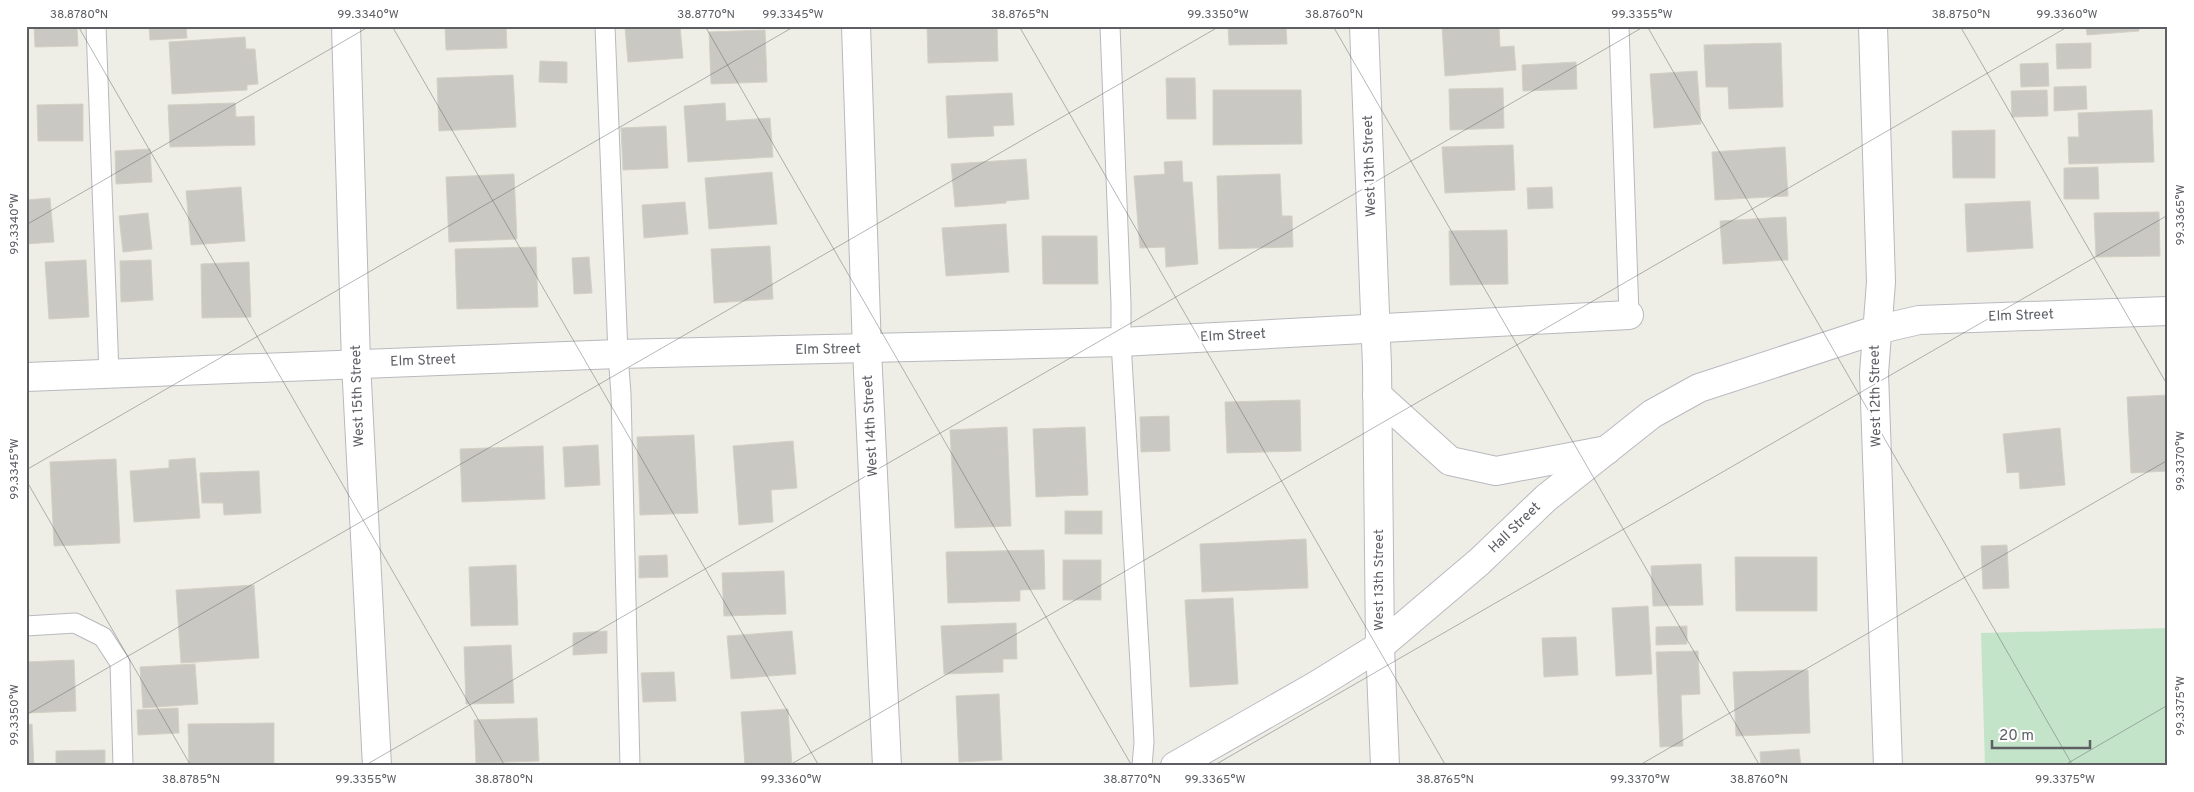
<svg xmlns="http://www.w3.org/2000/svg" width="2194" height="792" font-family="Overpass,sans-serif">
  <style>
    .green { fill: #c4e4c9 }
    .building { fill: #cac8c2; stroke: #d3d1c4 }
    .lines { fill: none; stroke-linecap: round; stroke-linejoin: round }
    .lane-casing { stroke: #b8b9be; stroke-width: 21 }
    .street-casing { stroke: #b8b9be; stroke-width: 30 }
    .secondary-casing { stroke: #b9bac0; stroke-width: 30 }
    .lane { stroke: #fff; stroke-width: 19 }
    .street { stroke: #fff; stroke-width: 28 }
    .secondary { stroke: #fff; stroke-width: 28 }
    .ticks { fill: none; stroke: #5d5f65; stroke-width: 1; stroke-opacity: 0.45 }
    .labels { text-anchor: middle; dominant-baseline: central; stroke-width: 4; stroke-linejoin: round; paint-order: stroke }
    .street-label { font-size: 14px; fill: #5d5f65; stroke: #fff }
    .neatline { fill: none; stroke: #5d5f65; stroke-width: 2 }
    .ticks-label { font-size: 12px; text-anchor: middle; fill: #5d5f65 }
  </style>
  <rect width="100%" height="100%" fill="#eeeee6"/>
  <polygon class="green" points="2168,628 2168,766 1985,766 1981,633"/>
  <g class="building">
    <polygon points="34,26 77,26 78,46 35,47"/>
    <polygon points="149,26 186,26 187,38 150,40"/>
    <polygon points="445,26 506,26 507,48 446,50"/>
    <polygon points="649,26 680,26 683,58 628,62 625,28"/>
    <polygon points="927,26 997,26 998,61 928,63"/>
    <polygon points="1228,26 1286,26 1287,44 1229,45"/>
    <polygon points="1442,26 1499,26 1500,47 1514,46 1516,70 1445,76"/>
    <polygon points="2086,26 2139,26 2139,31 2087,35"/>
    <polygon points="765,30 767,82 711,84 709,32"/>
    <polygon points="245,37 246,49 255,49 258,84 247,85 247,90 172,94 169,42"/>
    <polygon points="1781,43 1783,107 1729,109 1728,87 1706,87 1704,45"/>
    <polygon points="2091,43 2091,68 2057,69 2056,44"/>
    <polygon points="540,61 567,62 567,83 539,82"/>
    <polygon points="1576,62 1577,89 1523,91 1522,65"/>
    <polygon points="2048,63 2049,86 2021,87 2020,64"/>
    <polygon points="1697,71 1701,124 1654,128 1650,74"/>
    <polygon points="513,75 516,127 439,131 437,78"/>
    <polygon points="1166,78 1195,78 1196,119 1167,119"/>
    <polygon points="2086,86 2087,109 2054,111 2054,87"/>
    <polygon points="1503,88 1504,128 1450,130 1449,89"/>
    <polygon points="1213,90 1301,90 1302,144 1213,145"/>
    <polygon points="2047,90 2048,116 2012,117 2011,91"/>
    <polygon points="1012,93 1014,125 993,126 994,136 948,138 946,96"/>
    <polygon points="235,103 236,117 254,116 255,145 170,147 168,105"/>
    <polygon points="725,103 726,121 770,118 773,157 688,162 684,106"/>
    <polygon points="83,104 83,141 38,141 37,105"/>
    <polygon points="2152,110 2154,162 2069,164 2068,137 2079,137 2078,113"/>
    <polygon points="666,126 668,168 623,170 621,128"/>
    <polygon points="1995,130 1995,178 1953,178 1952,131"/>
    <polygon points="1513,145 1515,190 1445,193 1442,147"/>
    <polygon points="1785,147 1788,196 1715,200 1712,152"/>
    <polygon points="150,149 152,182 116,184 115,151"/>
    <polygon points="1026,159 1029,199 1006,201 1006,203 955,207 951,164"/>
    <polygon points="1182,161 1183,182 1192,182 1198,264 1166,267 1165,247 1140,248 1134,176 1165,174 1164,162"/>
    <polygon points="2098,167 2099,199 2064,199 2064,168"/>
    <polygon points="772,172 777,224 709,229 705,178"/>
    <polygon points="514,174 517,239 449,242 446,177"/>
    <polygon points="1280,174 1282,216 1292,216 1293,247 1219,249 1217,176"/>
    <polygon points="241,187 245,241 191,245 186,191"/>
    <polygon points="1552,187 1553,208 1528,209 1527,188"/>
    <polygon points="50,198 54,242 26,244 26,200"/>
    <polygon points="2030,201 2033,248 1967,252 1965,204"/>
    <polygon points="685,202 688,234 644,238 642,205"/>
    <polygon points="2159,212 2160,256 2096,257 2094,213"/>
    <polygon points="148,213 152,249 123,252 119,216"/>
    <polygon points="1786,217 1788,260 1723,264 1720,221"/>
    <polygon points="1006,224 1009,272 946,276 942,228"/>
    <polygon points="1507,230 1508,284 1450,285 1449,231"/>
    <polygon points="1042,236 1097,236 1098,284 1043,284"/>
    <polygon points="770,246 773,299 714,303 711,249"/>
    <polygon points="536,247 538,307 457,309 455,249"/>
    <polygon points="589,257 592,293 574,294 572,258"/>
    <polygon points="86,260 89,317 49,319 45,262"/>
    <polygon points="151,260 153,300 121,302 120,261"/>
    <polygon points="249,262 251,317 202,318 201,264"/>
    <polygon points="2168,395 2168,471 2131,473 2127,397"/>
    <polygon points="1300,400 1301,451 1227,453 1225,402"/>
    <polygon points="1169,416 1170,451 1141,452 1140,417"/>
    <polygon points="1007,427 1011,526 955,528 950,430"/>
    <polygon points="1085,427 1088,495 1036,497 1033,429"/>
    <polygon points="2060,428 2065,485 2020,489 2019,472 2007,473 2003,434"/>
    <polygon points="694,435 698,513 640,515 637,437"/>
    <polygon points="793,441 797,488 771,490 773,522 739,525 733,446"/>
    <polygon points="598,445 600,485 565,487 563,447"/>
    <polygon points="543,446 545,499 462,502 460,449"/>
    <polygon points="195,458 200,518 134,522 130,471 169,468 169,460"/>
    <polygon points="116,459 120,543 54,546 50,462"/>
    <polygon points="259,471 261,513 224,515 223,503 202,503 200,473"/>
    <rect x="1065" y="511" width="37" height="23"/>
    <polygon points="1306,539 1308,588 1202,592 1200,544"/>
    <polygon points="2007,545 2009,588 1983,589 1981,546"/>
    <polygon points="1044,550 1045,589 1020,590 1020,601 948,603 946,552"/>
    <polygon points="667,555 668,577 639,578 639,556"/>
    <polygon points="1735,557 1817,557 1817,611 1736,611"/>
    <rect x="1063" y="560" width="38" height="40"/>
    <polygon points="1701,564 1703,605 1653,606 1651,566"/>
    <polygon points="516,565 518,625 471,626 469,567"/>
    <polygon points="784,571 786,614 724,616 722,573"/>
    <polygon points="254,585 259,658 181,663 176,590"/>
    <polygon points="1233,598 1238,684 1190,687 1185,600"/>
    <polygon points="1648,606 1652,674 1616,676 1612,608"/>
    <polygon points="1016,623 1017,659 1003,659 1003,672 944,674 941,626"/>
    <polygon points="1687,626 1687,644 1656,645 1656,627"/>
    <polygon points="607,631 607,653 573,655 573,633"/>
    <polygon points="792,631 796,674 731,679 727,636"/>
    <polygon points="1576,637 1578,675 1544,677 1542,638"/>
    <polygon points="511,645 514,703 466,704 464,647"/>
    <polygon points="1698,651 1700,694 1681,695 1683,746 1660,747 1656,652"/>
    <polygon points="74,660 76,711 26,713 26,662"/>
    <polygon points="195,664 198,704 143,708 140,667"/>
    <polygon points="1808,670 1810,733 1736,736 1733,672"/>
    <polygon points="674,672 676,701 643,702 641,673"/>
    <polygon points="999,694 1002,760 959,762 956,696"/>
    <polygon points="178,708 179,733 138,735 137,710"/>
    <polygon points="788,709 792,766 745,766 741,712"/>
    <polygon points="537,718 539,761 476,763 474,720"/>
    <polygon points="274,723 274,766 189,766 188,724"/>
    <polygon points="32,724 34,766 26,766 26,725"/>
    <polygon points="1799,749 1801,766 1761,766 1760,752"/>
    <polygon points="105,750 105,766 56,766 56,751"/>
  </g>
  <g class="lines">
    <defs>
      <g id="lane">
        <polyline points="96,26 109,374"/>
        <polyline points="605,26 618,354 621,394 630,766"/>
        <polyline points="1110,26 1121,303 1121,342 1140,664 1144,742 1142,766"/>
        <polyline points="1619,26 1629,315"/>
        <polyline points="26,626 75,623 103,637 120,663 123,766"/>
      </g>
      <g id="street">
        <polyline points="346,26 356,363 377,766"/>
        <polyline points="856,26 867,350 887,766"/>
        <polyline points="1873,26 1881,282 1874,373 1888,766"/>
        <polyline points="26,377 618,354 1121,342 1629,315"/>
        <polyline points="1377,395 1450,461 1496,471 1607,450"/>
        <polyline points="1380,646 1385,766"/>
      </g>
      <g id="secondary">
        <polyline points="1364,26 1377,366 1380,646"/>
        <polyline points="1175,766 1317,685 1380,646 1479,562 1546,498 1652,414 1699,388 1876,330 1919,320 2168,311"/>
      </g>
    </defs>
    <use href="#lane" class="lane-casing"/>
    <use href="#street" class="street-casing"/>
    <use href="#secondary" class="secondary-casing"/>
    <use href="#lane" class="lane"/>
    <use href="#street" class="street"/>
    <use href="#secondary" class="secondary"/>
  </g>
  <path class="ticks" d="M78,26l427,740M392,26l427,740M705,26l427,740M1019,26l427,740M1333,26l427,740M1647,26l426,740M1960,26l208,360M26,225l344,-199M26,470l769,-444M26,480l165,286M26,715l1194,-689M364,766l1281,-740M788,766l1281,-740M1213,766l955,-551M1638,766l530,-306M2063,766l105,-61"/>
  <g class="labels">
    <g class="street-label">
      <text transform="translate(1370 166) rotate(-92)">West 13th Street</text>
      <text transform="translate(2021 316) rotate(-2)">Elm Street</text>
      <text transform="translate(1233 336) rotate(-3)">Elm Street</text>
      <text transform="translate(828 350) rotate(-1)">Elm Street</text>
      <text transform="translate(423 361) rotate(-2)">Elm Street</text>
      <text transform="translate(358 396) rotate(-92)">West 15th Street</text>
      <text transform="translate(1876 396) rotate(-91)">West 12th Street</text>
      <text transform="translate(871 426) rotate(-93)">West 14th Street</text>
      <text transform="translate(1515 528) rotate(-44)">Hall Street</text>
      <text transform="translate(1379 580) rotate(-90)">West 13th Street</text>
    </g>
  </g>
  <rect width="2194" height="792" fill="none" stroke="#ffffff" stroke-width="55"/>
  <path d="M1992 740v8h98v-8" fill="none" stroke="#5d5f65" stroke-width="2.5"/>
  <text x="1999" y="740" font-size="15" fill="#5d5f65" stroke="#ffffff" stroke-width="4" paint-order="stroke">20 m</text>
  <rect x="28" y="28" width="2138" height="736" class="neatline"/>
  <g class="ticks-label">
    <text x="79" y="18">38.8780°N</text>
    <text x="368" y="18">99.3340°W</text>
    <text x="706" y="18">38.8770°N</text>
    <text x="793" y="18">99.3345°W</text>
    <text x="1020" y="18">38.8765°N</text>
    <text x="1218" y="18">99.3350°W</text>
    <text x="1334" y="18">38.8760°N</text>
    <text x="1642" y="18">99.3355°W</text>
    <text x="1961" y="18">38.8750°N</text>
    <text x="2067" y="18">99.3360°W</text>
    <text transform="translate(2180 215) rotate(-90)" y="4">99.3365°W</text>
    <text transform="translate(14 224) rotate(-90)" y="4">99.3340°W</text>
    <text transform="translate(2180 461) rotate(-90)" y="4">99.3370°W</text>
    <text transform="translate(14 469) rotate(-90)" y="4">99.3345°W</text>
    <text transform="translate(2180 706) rotate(-90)" y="4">99.3375°W</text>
    <text transform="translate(14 715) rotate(-90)" y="4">99.3350°W</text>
    <text x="191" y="783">38.8785°N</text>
    <text x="366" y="783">99.3355°W</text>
    <text x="504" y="783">38.8780°N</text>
    <text x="791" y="783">99.3360°W</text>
    <text x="1132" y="783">38.8770°N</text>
    <text x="1215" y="783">99.3365°W</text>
    <text x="1445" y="783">38.8765°N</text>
    <text x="1640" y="783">99.3370°W</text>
    <text x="1759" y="783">38.8760°N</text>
    <text x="2065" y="783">99.3375°W</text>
  </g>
</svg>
